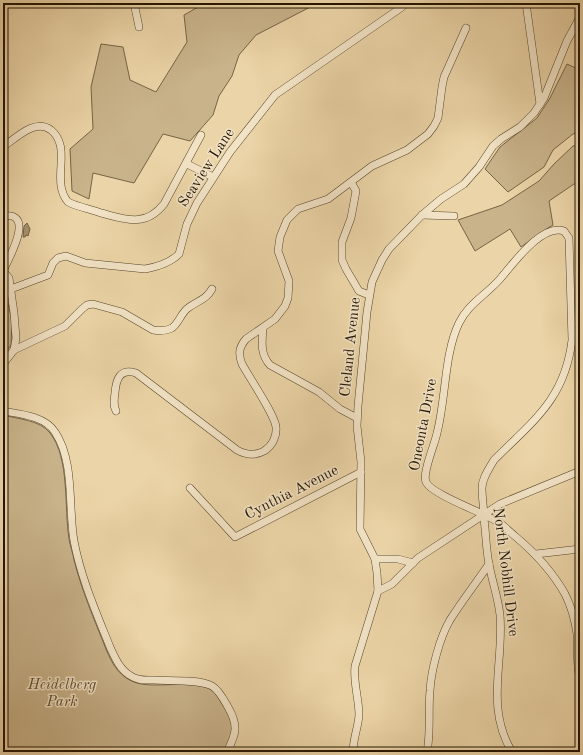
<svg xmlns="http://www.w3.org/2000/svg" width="583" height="755" font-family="'Old Standard TT',serif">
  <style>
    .green { fill: #c9b38b; stroke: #766446 }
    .water { fill: #a7936f; stroke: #726043 }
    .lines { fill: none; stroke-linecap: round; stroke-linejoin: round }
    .minor-casing { stroke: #55442a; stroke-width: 8 }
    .minor { stroke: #f2e3c6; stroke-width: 7 }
    .labels { text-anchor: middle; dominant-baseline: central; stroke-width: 3; stroke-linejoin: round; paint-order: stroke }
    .street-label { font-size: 15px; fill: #231401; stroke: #f2e3c6 }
    .park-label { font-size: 15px; font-style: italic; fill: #5d4c31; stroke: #f2e3c6 }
  </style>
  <rect width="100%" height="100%" fill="#ebd4a7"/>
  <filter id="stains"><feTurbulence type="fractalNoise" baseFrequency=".005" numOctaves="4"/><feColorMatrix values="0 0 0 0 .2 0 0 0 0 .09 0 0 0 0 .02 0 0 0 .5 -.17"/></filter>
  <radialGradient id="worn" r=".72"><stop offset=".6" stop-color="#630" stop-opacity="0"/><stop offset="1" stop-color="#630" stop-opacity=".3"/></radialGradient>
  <g class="green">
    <polygon points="205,3 318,3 256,35 239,55 232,76 219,96 213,115 190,141 163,134 134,183 93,173 89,199 72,191 70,149 93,129 91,87 101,44 123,47 130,80 156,92 187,42 184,15"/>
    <polygon points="567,64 580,70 580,132 573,134 553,150 544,167 508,192 485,169 500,147 537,118 550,98"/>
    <polygon points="580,144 580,184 574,184 549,201 553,225 543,231 521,247 510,229 475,251 458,220 502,205 539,181 554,164 573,146"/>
    <polygon points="3,282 12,321 11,345 3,356"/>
    <path d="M3,415c15,4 37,5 47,18 20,25 14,75 19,106 1,7 4,14 5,21 8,31 20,59 32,89 6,15 14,29 31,34 19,6 63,-5 77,9 4,4 7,11 10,15 12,19 9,26 0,45h-221z"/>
  </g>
  <polygon class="water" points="27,223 30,229 28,236 26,235 25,237 23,237 24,226"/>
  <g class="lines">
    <defs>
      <g id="minor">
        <polyline points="134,3 139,27"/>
        <polyline points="526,3 540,104"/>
        <path d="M3,147c13,-9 32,-29 48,-17 22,18 -1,51 17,72 10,5 22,7 33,11 24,6 44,15 63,-9l37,-69"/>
        <polyline points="187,164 213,177"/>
        <polyline points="351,182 356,191 351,218 342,242 342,260 346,269 359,291 369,295"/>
        <polyline points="422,215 454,216"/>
        <path d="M3,216c33,-5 6,42 0,55"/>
        <polyline points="3,271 9,278 14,313 16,338 14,350 3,364"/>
        <path d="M11,289l37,-14 5,-12 5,-5 8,-2 19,7 60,6c11,-2 26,-7 34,-15l8,-30 10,-21 33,-51 45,-57 127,-88"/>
        <path d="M263,328c-1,14 -3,26 7,37l49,27 21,17 17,9"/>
        <path d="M14,350l51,-24 17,-17 5,-4 6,-1 29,8 31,18c6,1 13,1 19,-2 7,-5 9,-15 16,-20 9,-7 18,-8 24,-19"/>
        <path d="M3,411c17,3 42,5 52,21 20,30 13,75 19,109 7,37 22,71 36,106 5,11 10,23 21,29 7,5 15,4 23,4 14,1 46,-1 58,6 7,4 12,14 16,21 11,19 8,27 -1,45"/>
        <path d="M116,411c-3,-6 -2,-11 -1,-18 1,-14 5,-25 21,-20l101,77c9,5 18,6 27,1 8,-5 13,-14 12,-24 -1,-12 -27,-50 -34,-63 -4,-10 -3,-17 4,-25l29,-20 10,-13 3,-8 1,-17 -11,-30 2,-14 7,-17 11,-11 30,-10 44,-33 35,-16 21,-16 6,-8 4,-8 4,-31 2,-10 22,-49"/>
        <polyline points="190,488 235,537 361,472"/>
        <polyline points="536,554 580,549"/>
        <polyline points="375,559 398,559 413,563"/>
        <polyline points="378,591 392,584 418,558 500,504 580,471"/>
        <path d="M353,752c0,-13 5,-24 6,-37 0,-16 -6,-33 -4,-49l23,-75 -1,-18 -2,-14 -15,-30 1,-67 -4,-36 1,-20 9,-94 5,-30 10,-22 7,-11 33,-34 19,-16 23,-15 15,-17 14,-21 8,-7 19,-12 14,-14 10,-15 23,-57 13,-24"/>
        <path d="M427,752c4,-20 1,-41 3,-61 1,-21 10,-54 20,-71 12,-19 26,-37 39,-56"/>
        <path d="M512,752c-27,-45 -8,-89 -12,-137 -2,-18 -8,-34 -11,-51 -3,-15 -3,-30 -5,-45 0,-10 -2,-21 -2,-31 0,-10 7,-19 12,-28 39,-39 71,-61 78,-120l-3,-102 -5,-7c-22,-8 -51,33 -64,48 -14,16 -32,25 -41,44 -15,31 -13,76 -22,110 -2,11 -15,40 -11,49 6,13 59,31 74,41 5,4 10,9 16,14 19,16 36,34 49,57 6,12 10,26 12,40 1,15 -1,30 3,45"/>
      </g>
    </defs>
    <use href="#minor" class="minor-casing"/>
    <use href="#minor" class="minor"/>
  </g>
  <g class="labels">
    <g class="street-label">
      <text transform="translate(207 168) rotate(-57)">Seaview Lane</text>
      <text transform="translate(351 347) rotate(-84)">Cleland Avenue</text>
      <text transform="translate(424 425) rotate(-79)">Oneonta Drive</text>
      <text transform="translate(292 493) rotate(-27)">Cynthia Avenue</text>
      <text transform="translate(505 572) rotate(83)">North Nobhill Drive</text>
    </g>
    <g class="park-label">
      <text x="62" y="685">Heidelberg<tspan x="62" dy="17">Park</tspan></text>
    </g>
  </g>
  <rect width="583" height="755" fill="none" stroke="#ebd4a7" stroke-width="16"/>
  <rect x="4" y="4" width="575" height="747" fill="none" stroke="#231401" stroke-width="2"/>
  <rect x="8" y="8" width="567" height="739" fill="none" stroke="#231401"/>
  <rect width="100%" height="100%" filter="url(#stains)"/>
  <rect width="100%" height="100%" fill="url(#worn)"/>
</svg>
